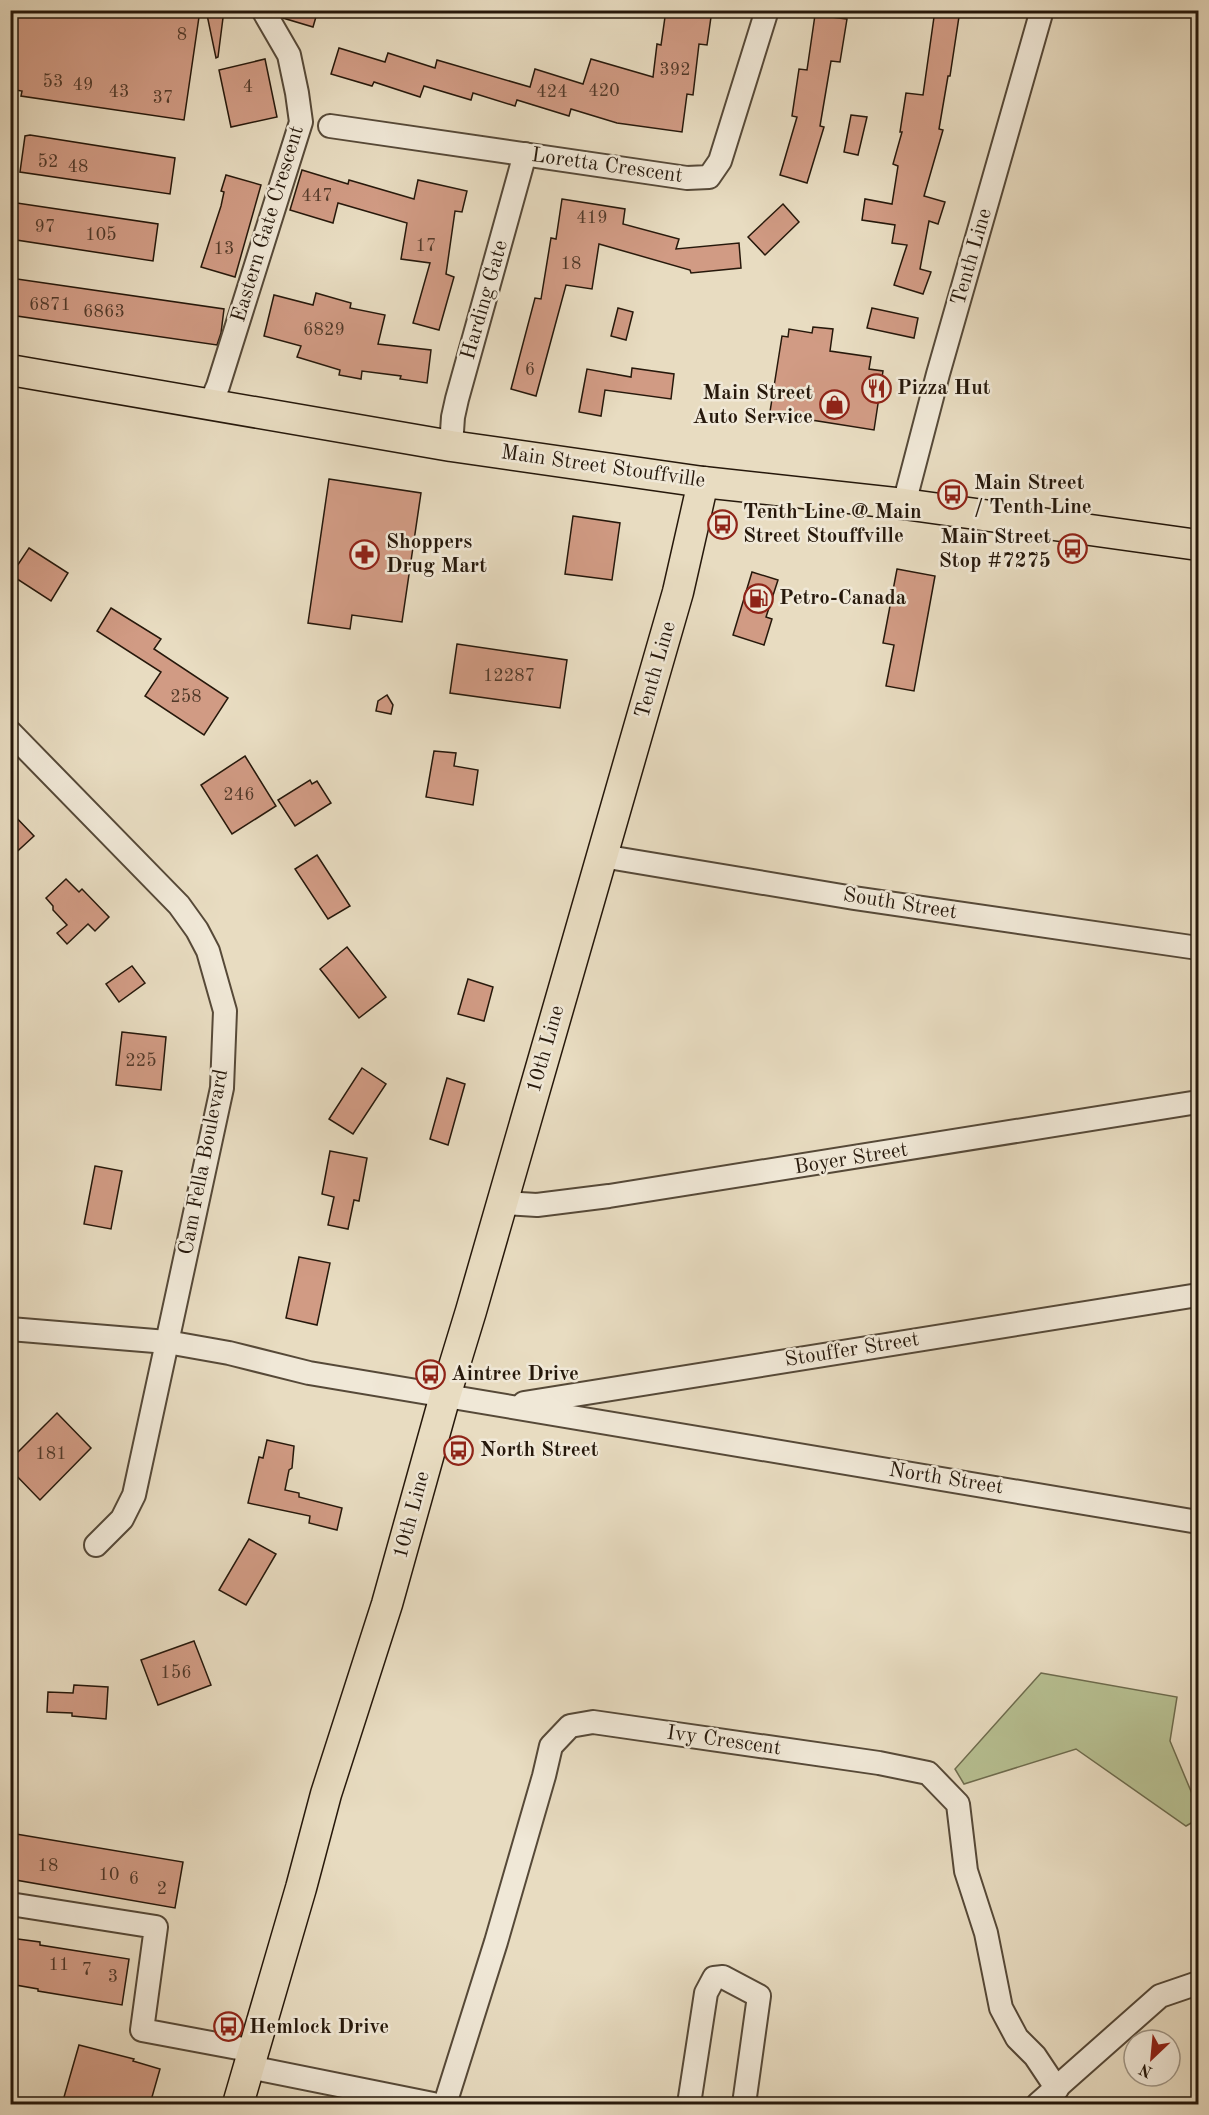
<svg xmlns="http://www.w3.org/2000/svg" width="1209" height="2115" font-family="'Old Standard TT',serif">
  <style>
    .green { fill: #b7c092; stroke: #6e6c4e; stroke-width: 1.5 }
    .building { fill: #d19b84; stroke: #26180b; stroke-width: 1.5 }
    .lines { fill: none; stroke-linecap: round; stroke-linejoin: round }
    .minor-casing { stroke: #564938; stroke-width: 26 }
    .major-casing { stroke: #26180b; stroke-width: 33 }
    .minor { stroke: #f0e8d7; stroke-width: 22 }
    .major { stroke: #e8dcc1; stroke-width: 30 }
    .labels { text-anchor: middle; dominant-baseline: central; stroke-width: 5; stroke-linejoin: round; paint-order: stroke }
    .number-label { font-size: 18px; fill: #513929 }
    .street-label { font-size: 21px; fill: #26180b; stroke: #f0e8d7 }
    .poi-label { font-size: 21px; font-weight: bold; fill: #26180b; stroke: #f0e8d7; text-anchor: start }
  </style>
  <rect width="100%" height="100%" fill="#e8dcc1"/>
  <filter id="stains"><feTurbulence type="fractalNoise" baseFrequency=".00333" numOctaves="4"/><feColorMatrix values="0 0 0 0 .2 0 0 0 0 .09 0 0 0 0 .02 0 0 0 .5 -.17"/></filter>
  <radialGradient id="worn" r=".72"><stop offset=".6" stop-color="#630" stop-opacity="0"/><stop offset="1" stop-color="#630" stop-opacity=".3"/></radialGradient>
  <polygon class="green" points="1041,1673 1177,1697 1170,1741 1198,1808 1198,1819 1186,1826 1076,1749 964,1784 955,1769"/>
  <g class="building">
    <polygon points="10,10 200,10 184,120 21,96 22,91 10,89"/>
    <polygon points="206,10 224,10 218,57 216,58"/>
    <polygon points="279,10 318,10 313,27 283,18"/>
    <polygon points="666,10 712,10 707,45 699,44 693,95 687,94 682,132 617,123 571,109 569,116 517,100 515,106 473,93 471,100 424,86 420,97 374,82 372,86 331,74 339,48 385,62 388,53 435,68 437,60 530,87 535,69 583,84 591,59 653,77 657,44 661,45"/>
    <polygon points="935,10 960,10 950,76 948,76 939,129 943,130 924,196 945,202 938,224 929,221 920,269 931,272 923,294 894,285 907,245 892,243 895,225 862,220 865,199 892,204 898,166 893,164 902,132 900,132 906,93 923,95"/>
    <polygon points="815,15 847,19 840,62 831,61 820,126 824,127 807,183 780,175 797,117 792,116 799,69 807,70"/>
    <polygon points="265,59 277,117 231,127 219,70"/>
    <polygon points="851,115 867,117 858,155 844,152"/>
    <polygon points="30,135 175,158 170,194 20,172 25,136"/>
    <polygon points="302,170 348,184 349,180 414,199 418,180 467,191 462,212 455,211 446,274 454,277 439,330 413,323 430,263 401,259 407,223 338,203 333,223 290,210"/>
    <polygon points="226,175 261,185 235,277 201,267 221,206 224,192 221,191"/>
    <polygon points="562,199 625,209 623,224 679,239 676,249 739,243 741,268 691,273 690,270 599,244 592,289 566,285 536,396 511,389 535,298 541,299 551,238 556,239"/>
    <polygon points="10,202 158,224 153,261 10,239"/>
    <polygon points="783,204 799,222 765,255 748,237"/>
    <polygon points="10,278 224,309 221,333 217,345 10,315"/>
    <polygon points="316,293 351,303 350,308 385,315 378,344 431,350 427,383 400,379 401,376 362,371 361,379 339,375 340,370 297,357 301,346 264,336 274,295 313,305"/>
    <polygon points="618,308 633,312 626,340 611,336"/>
    <polygon points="872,308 918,318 914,338 867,328"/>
    <polygon points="813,327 833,329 830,351 871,357 869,369 883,371 874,430 792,417 792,421 769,418 782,336 788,337 789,329 812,333"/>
    <polygon points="632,368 674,374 671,399 605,390 601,416 579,412 587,369 631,377"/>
    <polygon points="329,479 421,493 402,622 352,615 350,629 308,623"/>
    <polygon points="573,516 620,523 612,580 565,574"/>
    <polygon points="29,548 68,573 51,601 11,575"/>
    <polygon points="897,569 935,576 914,691 886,686 894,645 883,643"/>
    <polygon points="752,572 778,580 766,617 772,619 764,645 733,635"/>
    <polygon points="111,608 161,639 154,649 228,698 204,735 145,696 161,672 97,631"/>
    <polygon points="457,644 567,660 560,708 450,693"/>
    <polygon points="387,695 393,705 391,714 376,711 378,701"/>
    <polygon points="434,751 456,753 454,766 478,770 473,805 426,797"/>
    <polygon points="245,756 276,806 232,834 201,785"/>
    <polygon points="310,780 312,784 317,781 331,803 295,826 278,800"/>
    <polygon points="10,811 34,836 10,858"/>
    <polygon points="317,855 350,906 328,919 295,869"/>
    <polygon points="66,879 79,892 82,889 109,917 95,931 88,924 67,944 57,933 67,925 53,910 53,906 46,898"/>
    <polygon points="347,947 386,997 359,1018 320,969"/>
    <polygon points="132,966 145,983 119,1002 106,984"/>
    <polygon points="468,979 493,987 484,1021 458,1014"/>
    <polygon points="122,1032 166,1037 161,1090 116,1085"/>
    <polygon points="362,1068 386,1084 353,1134 329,1119"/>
    <polygon points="447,1078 465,1084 448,1145 430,1139"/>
    <polygon points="330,1151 367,1158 359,1201 354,1200 348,1229 328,1225 334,1197 322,1194"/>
    <polygon points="95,1166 122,1171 111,1229 84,1224"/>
    <polygon points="299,1257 330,1263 317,1325 286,1318"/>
    <polygon points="57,1413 91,1448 40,1500 10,1469 10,1460"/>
    <polygon points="267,1440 294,1446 292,1468 289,1470 285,1490 299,1493 299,1497 342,1508 337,1530 309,1523 310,1516 248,1503 259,1457 263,1458"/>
    <polygon points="249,1539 276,1554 246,1605 219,1590"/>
    <polygon points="194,1641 211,1685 158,1705 141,1660"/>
    <polygon points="74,1685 108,1687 106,1719 72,1716 72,1713 47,1712 48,1692 73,1693"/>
    <polygon points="10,1833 183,1862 175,1908 10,1879"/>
    <polygon points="10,1938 40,1942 40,1945 129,1959 122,2005 38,1991 38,1989 10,1984"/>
    <polygon points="79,2045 134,2059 133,2061 160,2069 150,2104 62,2104"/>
  </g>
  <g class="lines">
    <defs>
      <g id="minor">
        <polyline points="330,126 687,178 709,177 720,161 767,10"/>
        <polyline points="210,404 218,386 301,122 297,93 289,55 263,10"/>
        <polyline points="451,446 453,417 457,399 525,154"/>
        <polyline points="904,504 938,374 1042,10"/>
        <polyline points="10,732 179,905 197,930 208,951 225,1011 222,1088 134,1495 122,1519 96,1545"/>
        <polyline points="602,856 854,898 1198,948"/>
        <polyline points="503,1203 537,1205 609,1196 1198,1102"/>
        <polyline points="10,1329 167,1342 229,1353 309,1373 1198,1522"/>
        <polyline points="524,1403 1198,1295"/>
        <polyline points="10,1904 156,1927 142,2030 254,2051"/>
        <polyline points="249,2067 433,2104"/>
        <polyline points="445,2104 496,1942 544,1776 551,1746 570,1726 593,1722 879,1763 928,1773 958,1804 966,1871 986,1933 1001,2008 1017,2038 1035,2056 1057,2089"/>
        <polyline points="689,2104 706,1993 714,1978 723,1977 759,1996 744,2104"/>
        <polyline points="1038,2104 1160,1996 1198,1983"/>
      </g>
      <g id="major">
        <polyline points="10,370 451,446 703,482 904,504 1198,545"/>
        <polyline points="238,2104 301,1888 326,1794 387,1604 445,1396 471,1311 678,592 703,482"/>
      </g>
    </defs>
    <use href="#minor" class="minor-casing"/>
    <use href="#major" class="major-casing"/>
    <use href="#minor" class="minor"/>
    <use href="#major" class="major"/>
  </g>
  <defs>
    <symbol id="restaurant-ring" viewBox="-11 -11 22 22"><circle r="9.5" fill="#f0e8d7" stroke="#8f2418" stroke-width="1.5"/><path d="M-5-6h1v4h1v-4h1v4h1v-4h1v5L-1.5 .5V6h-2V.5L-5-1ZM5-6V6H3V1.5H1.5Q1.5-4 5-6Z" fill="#8f2418"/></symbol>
    <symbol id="shop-ring" viewBox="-11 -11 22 22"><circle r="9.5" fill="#f0e8d7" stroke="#8f2418" stroke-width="1.5"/><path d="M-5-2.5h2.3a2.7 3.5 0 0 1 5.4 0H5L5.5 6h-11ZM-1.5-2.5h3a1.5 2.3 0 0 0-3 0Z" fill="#8f2418"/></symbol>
    <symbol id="bus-ring" viewBox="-11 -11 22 22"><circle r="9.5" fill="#f0e8d7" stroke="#8f2418" stroke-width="1.5"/><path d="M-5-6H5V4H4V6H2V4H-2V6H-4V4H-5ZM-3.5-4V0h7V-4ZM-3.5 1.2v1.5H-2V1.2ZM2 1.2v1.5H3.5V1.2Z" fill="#8f2418"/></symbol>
    <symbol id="pharmacy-ring" viewBox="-11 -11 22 22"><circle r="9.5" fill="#f0e8d7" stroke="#8f2418" stroke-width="1.5"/><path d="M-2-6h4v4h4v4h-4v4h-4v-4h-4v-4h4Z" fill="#8f2418"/></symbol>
    <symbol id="fuel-ring" viewBox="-11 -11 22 22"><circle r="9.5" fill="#f0e8d7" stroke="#8f2418" stroke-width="1.5"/><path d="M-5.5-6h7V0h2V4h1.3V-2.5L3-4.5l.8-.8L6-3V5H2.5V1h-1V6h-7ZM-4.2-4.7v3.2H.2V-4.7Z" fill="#8f2418"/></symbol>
  </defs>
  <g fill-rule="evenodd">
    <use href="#restaurant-ring" x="860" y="372" width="33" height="33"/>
    <use href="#shop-ring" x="818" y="388" width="33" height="33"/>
    <use href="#bus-ring" x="936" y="478" width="33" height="33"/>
    <use href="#bus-ring" x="706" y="508" width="33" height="33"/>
    <use href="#bus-ring" x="1056" y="532" width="33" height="33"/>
    <use href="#pharmacy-ring" x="348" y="538" width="33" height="33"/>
    <use href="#fuel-ring" x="742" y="582" width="33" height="33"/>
    <use href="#bus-ring" x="414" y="1358" width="33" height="33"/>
    <use href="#bus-ring" x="442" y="1434" width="33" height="33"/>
    <use href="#bus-ring" x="212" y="2010" width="33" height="33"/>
  </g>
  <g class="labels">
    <g class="number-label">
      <text x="182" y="35">8</text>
      <text x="675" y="70">392</text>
      <text x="53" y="82">53</text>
      <text x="83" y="85">49</text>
      <text x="248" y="87">4</text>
      <text x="604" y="91">420</text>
      <text x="119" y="92">43</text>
      <text x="552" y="92">424</text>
      <text x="163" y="98">37</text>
      <text x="48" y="162">52</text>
      <text x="78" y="167">48</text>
      <text x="317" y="196">447</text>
      <text x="592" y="218">419</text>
      <text x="45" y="227">97</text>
      <text x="101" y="235">105</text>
      <text x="426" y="246">17</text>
      <text x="224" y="249">13</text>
      <text x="571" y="264">18</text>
      <text x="50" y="305">6871</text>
      <text x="104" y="312">6863</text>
      <text x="324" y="330">6829</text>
      <text x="530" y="370">6</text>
      <text x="509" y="676">12287</text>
      <text x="186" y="697">258</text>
      <text x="239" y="795">246</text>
      <text x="141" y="1061">225</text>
      <text x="51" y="1454">181</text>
      <text x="176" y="1673">156</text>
      <text x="48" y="1866">18</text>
      <text x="109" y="1875">10</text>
      <text x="134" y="1879">6</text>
      <text x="162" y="1889">2</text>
      <text x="59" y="1965">11</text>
      <text x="87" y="1970">7</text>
      <text x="113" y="1977">3</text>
    </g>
    <g class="street-label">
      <text transform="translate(607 166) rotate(8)">Loretta Crescent</text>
      <text transform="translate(268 224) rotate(-73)">Eastern Gate Crescent</text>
      <text transform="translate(972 257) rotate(-74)">Tenth Line</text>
      <text transform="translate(485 300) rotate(-74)">Harding Gate</text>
      <text transform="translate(603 467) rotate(8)">Main Street Stouffville</text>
      <text transform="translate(656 670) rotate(-74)">Tenth Line</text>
      <text transform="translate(900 904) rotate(9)">South Street</text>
      <text transform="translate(546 1049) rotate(-74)">10th Line</text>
      <text transform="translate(851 1159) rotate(-9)">Boyer Street</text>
      <text transform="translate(204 1162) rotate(-79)">Cam Fella Boulevard</text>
      <text transform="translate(852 1350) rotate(-9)">Stouffer Street</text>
      <text transform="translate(946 1479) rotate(9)">North Street</text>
      <text transform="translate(412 1515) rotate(-75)">10th Line</text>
      <text transform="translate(724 1741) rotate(8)">Ivy Crescent</text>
    </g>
    <g class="poi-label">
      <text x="897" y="388">Pizza Hut</text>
      <text x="813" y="393" text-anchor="end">Main Street<tspan x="813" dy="24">Auto Service</tspan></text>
      <text x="974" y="483">Main Street<tspan x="974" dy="24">/ Tenth Line</tspan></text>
      <text x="743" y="512">Tenth Line @ Main<tspan x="743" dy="24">Street Stouffville</tspan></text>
      <text x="1051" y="537" text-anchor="end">Main Street<tspan x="1051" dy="24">Stop #7275</tspan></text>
      <text x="386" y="542">Shoppers<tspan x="386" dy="24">Drug Mart</tspan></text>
      <text x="779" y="598">Petro-Canada</text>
      <text x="451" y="1374">Aintree Drive</text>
      <text x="480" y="1450">North Street</text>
      <text x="249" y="2027">Hemlock Drive</text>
    </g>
  </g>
  <rect width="1209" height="2115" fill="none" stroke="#e8dcc1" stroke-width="36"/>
  <rect x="12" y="12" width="1185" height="2091" fill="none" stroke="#26180b" stroke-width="3"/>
  <rect x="18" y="18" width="1173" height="2079" fill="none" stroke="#26180b" stroke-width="1.5"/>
  <g transform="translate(1152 2058) rotate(206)"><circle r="28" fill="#f0e8d7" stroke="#9f9585" stroke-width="1.5"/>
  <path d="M0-4.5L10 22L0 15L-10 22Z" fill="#8f2418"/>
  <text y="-9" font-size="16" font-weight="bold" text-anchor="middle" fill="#26180b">N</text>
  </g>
  <rect width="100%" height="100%" filter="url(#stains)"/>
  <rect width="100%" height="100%" fill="url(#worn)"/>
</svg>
